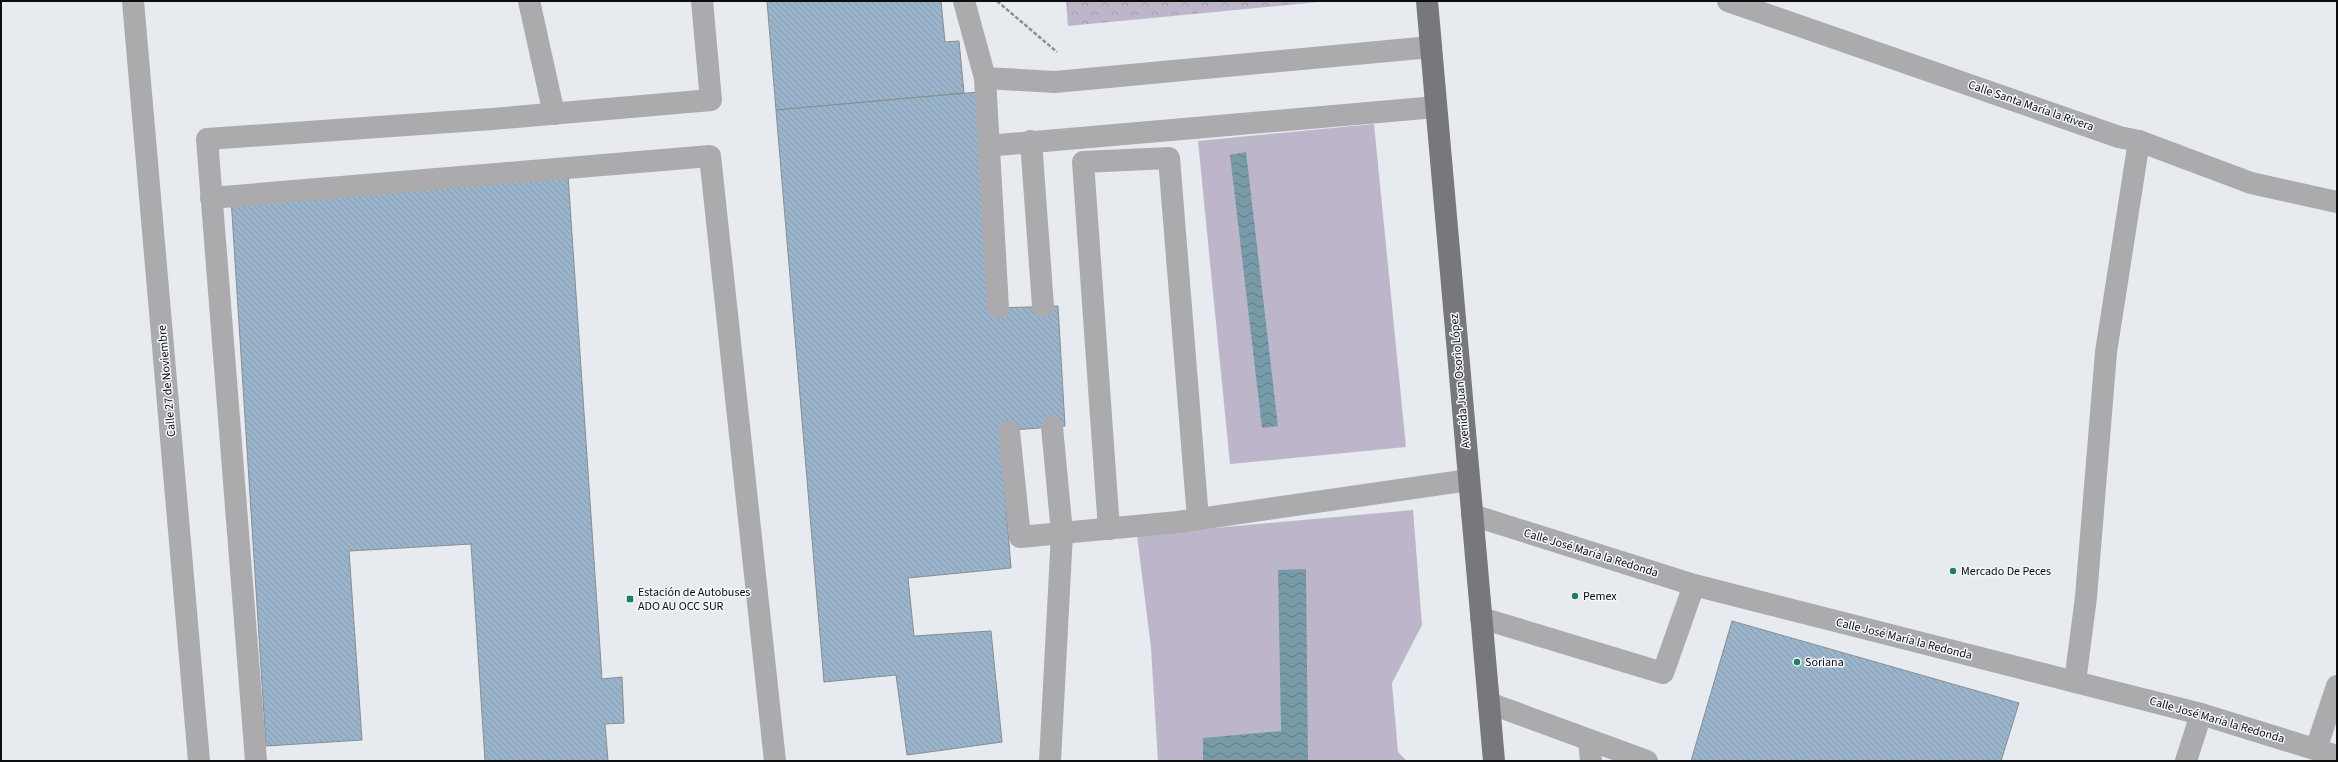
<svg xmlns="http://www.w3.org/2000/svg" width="2338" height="762" font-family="'Source Sans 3',sans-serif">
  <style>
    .green { fill: #bdb6ca }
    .forest { fill: url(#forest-crowns) }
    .water { fill: url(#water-waves) }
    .building { fill: url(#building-back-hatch); stroke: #888d90 }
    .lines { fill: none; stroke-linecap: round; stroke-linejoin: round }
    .path { stroke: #8d8f93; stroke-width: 2.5; stroke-dasharray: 4 2; stroke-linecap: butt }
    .minor { stroke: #ababae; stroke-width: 22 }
    .major { stroke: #77777c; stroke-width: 22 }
    .poi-dot { fill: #1d8059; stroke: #f4f7fd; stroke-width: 1.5 }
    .labels { text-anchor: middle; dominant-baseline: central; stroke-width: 3; stroke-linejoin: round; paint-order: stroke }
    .street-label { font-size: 12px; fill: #0c0d0f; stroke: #f4f7fd }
    .poi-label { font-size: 12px; fill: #0c0d0f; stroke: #f4f7fd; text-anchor: start }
  </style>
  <defs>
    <pattern id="forest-crowns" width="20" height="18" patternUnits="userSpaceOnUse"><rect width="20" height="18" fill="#bdb6ca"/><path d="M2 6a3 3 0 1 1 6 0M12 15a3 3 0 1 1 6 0" fill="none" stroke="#a19bac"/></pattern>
    <pattern id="water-waves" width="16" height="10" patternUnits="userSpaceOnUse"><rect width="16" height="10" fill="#789ba8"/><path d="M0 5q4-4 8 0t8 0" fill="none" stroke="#617d87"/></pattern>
    <pattern id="building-back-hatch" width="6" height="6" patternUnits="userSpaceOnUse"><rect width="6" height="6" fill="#9ab5cb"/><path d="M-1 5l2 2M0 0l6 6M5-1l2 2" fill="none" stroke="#849aad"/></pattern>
  </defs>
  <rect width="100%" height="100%" fill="#e7eaef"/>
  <g class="green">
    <polygon points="1374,124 1406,447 1230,464 1198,141"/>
    <polygon points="1413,510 1422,625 1392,683 1398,752 1407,761 1158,761 1151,648 1137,535"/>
  </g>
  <polygon class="forest" points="1066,1 1329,1 1068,26"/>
  <g class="water">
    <polygon points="1246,152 1278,426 1262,428 1230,155"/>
    <polygon points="1306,569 1308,761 1203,761 1203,738 1281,731 1278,570"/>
  </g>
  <g class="building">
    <polygon points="767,1 941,1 945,42 959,41 964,93 776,110"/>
    <polygon points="979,92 998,308 1058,306 1065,426 1000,431 1011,568 908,578 914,636 991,631 1002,742 907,755 896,675 824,682 776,110"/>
    <polygon points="568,175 602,679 622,677 624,723 605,724 608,761 485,761 471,544 349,551 362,740 266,746 231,198"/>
    <polygon points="1732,621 2019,703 2001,761 1691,761"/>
  </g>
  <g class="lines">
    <polyline class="path" points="997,1 1057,52"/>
    <g class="minor">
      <polyline points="133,1 199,761"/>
      <polyline points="529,1 554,114"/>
      <polyline points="964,1 985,78 1055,82 1431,47"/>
      <polyline points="1728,1 2119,137 2139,141 2251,183 2337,202"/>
      <polyline points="985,78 998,308"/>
      <polyline points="1031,141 1043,306"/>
      <polyline points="987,146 1436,107"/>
      <polyline points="211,198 710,156 775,761"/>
      <polyline points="1009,431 1020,537 1178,522 1469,480"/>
      <polyline points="1472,515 1694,585 2201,714 2337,756"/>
      <polyline points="1109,529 1083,162 1169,158 1198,519"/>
      <polyline points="1481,618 1663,673 1694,585"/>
      <polyline points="2075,682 2086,597 2106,352 2139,141"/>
      <polyline points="1489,703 1647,761"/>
      <polyline points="1589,740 1591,761"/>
      <polyline points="2316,749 2337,686"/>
      <polyline points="256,761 207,139 492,119 711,100 702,1"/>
      <polyline points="1050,761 1062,533 1052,427"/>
      <polyline points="2186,761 2201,714"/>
    </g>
    <polyline class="major" points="1427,1 1494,761"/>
  </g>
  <g class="poi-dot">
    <circle cx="1953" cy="571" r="4"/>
    <circle cx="1575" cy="596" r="4"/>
    <rect x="626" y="595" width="8" height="8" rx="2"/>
    <circle cx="1797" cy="662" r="4"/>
  </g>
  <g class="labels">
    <g class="street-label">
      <text transform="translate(2031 106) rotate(19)">Calle Santa María la Rivera</text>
      <text transform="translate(167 381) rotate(-95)">Calle 27 de Noviembre</text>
      <text transform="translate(1460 381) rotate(-95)">Avenida Juan Osorio López</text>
      <text transform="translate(1591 553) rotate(17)">Calle José María la Redonda</text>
      <text transform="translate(1904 639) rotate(14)">Calle José María la Redonda</text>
      <text transform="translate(2217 720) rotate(16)">Calle José María la Redonda</text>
    </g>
    <g class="poi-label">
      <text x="1961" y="571">Mercado De Peces</text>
      <text x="638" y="592">Estación de Autobuses<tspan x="638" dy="14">ADO AU OCC SUR</tspan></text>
      <text x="1583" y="596">Pemex</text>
      <text x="1805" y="662">Soriana</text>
    </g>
  </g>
  <rect width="2338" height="762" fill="none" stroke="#0c0d0f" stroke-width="4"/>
</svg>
